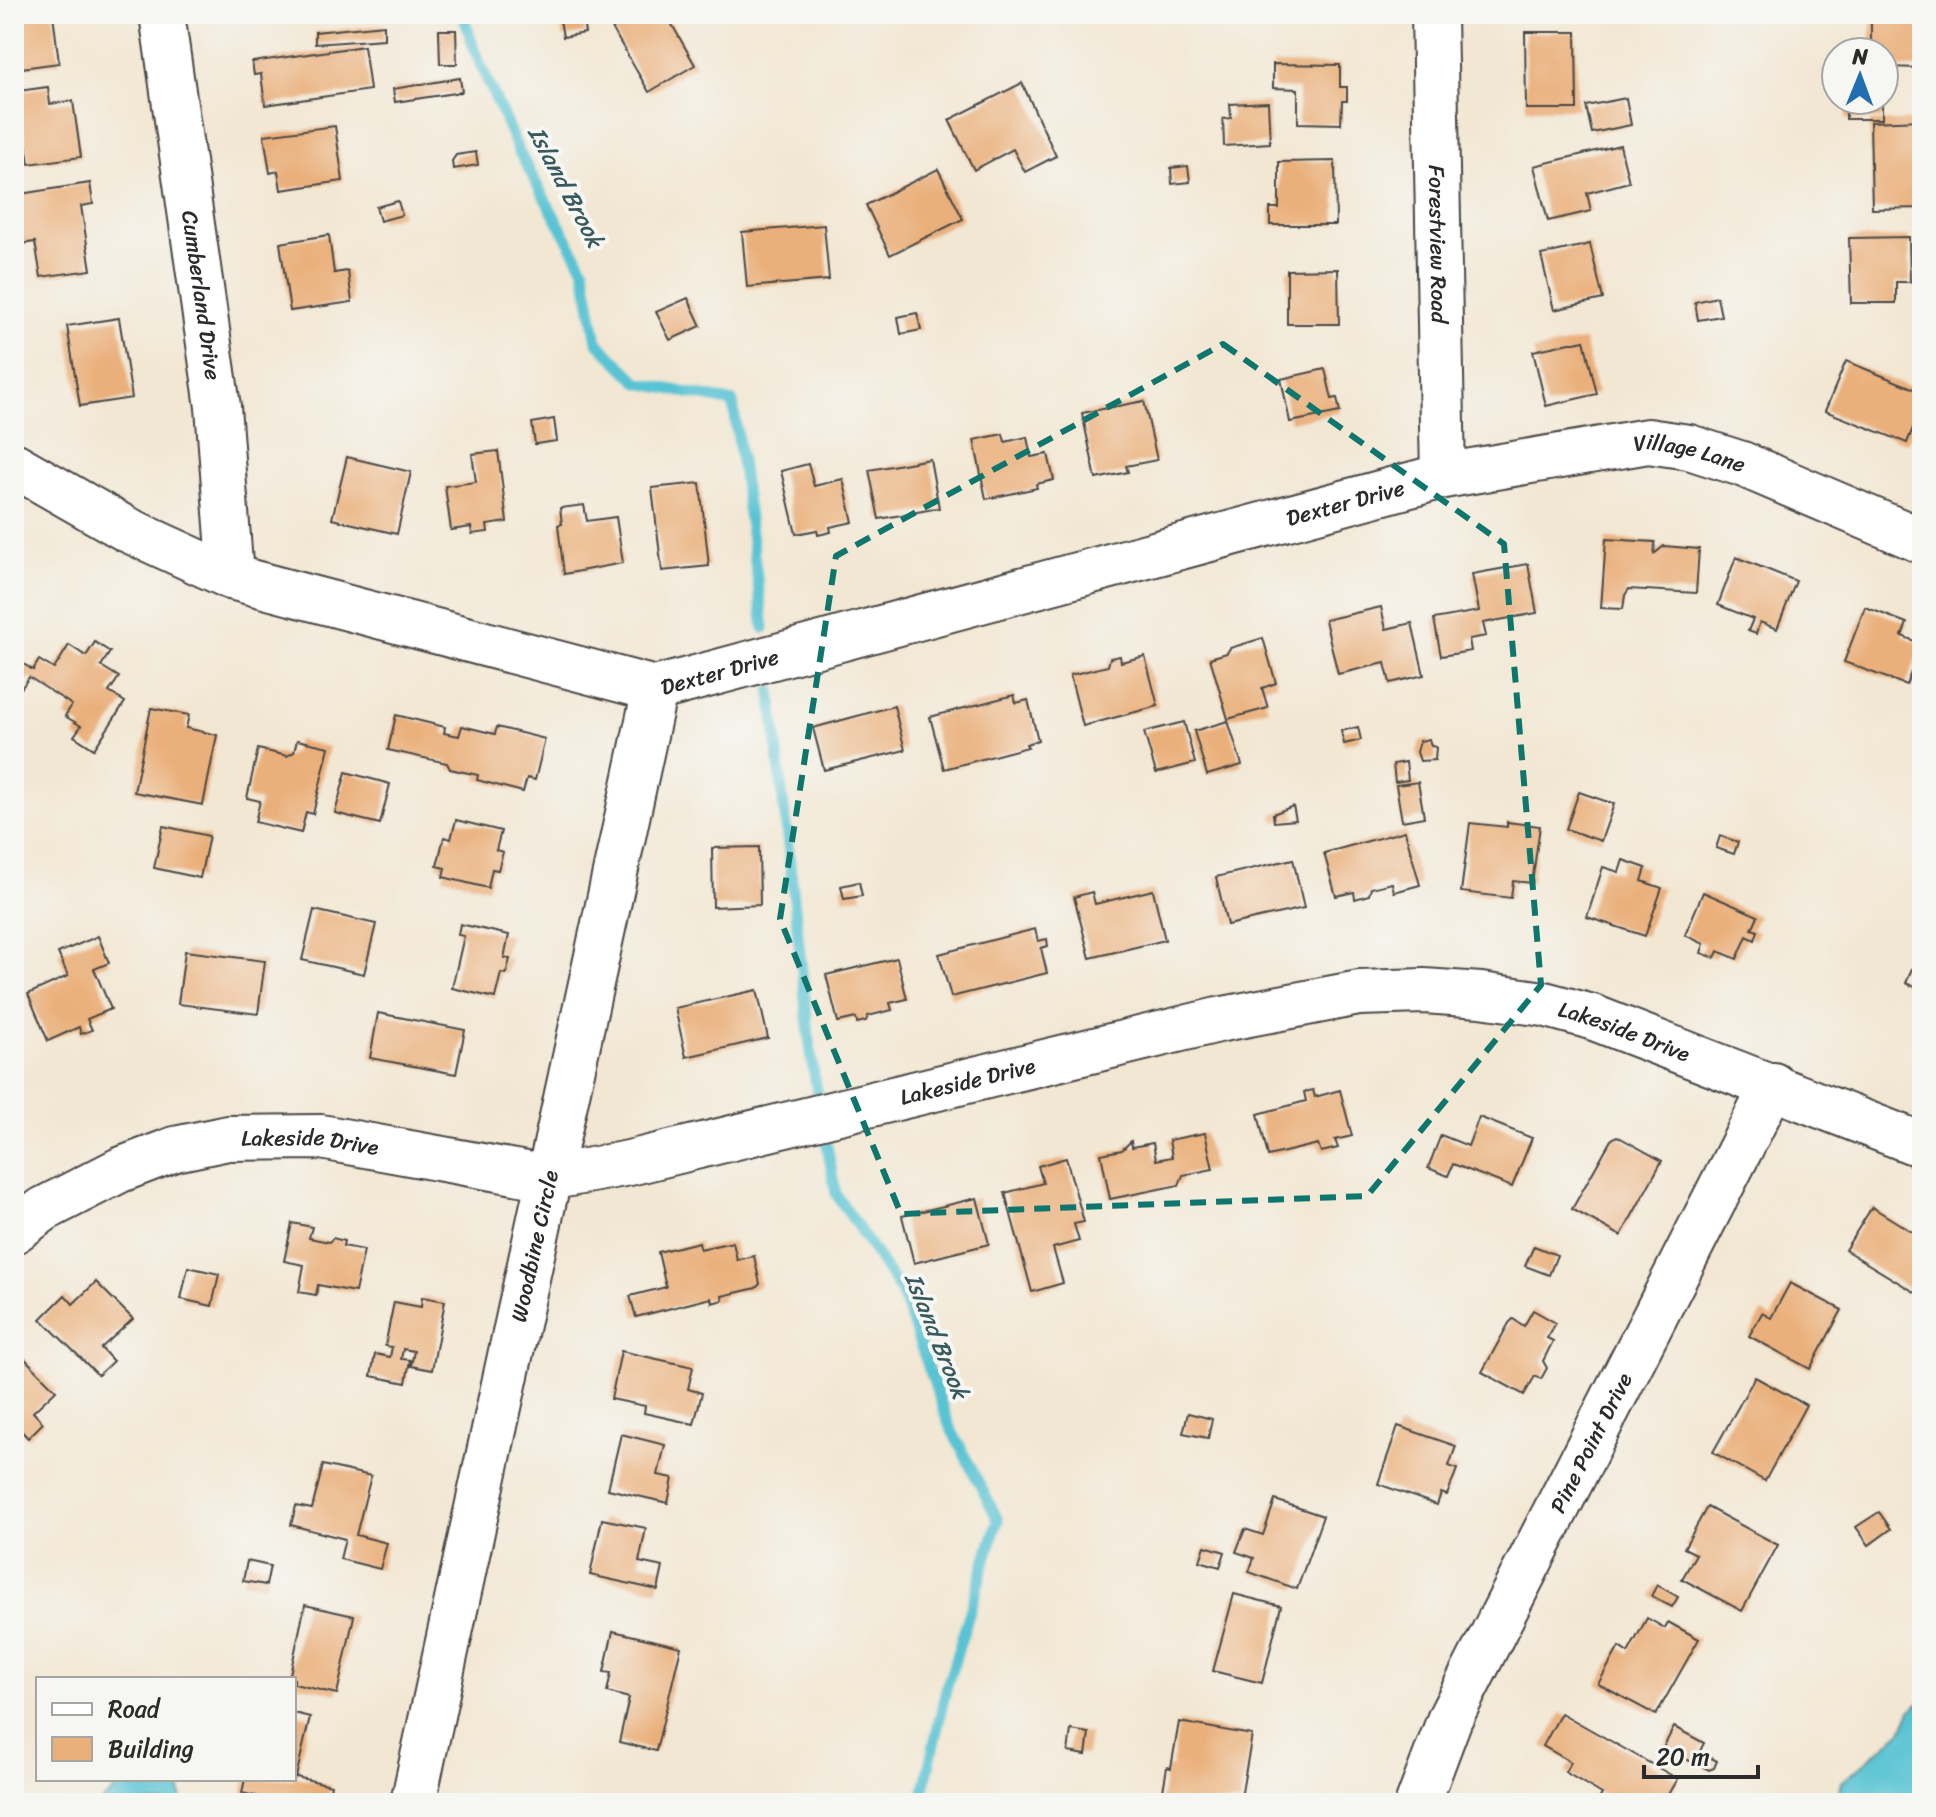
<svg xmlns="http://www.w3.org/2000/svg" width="1936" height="1817" font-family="Sriracha,sans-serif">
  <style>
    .water { fill: #58c3d3; stroke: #42777f; stroke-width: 2 }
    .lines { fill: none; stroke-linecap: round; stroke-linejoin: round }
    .stream { stroke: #58c3d3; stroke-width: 11 }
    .building { fill: #eab07b }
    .street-casing { stroke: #494744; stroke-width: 48 }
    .street { stroke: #fff; stroke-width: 44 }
    .marked { fill: none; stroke: #0f766e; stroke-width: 6; stroke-dasharray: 16 10; stroke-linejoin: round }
    .labels { text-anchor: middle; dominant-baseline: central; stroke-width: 8; stroke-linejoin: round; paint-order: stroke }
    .street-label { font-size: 22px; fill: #2b2b2b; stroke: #f6f6f2 }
    .water-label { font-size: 24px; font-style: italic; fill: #38595d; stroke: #f6f6f2 }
  </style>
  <rect width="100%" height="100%" fill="#f6f6f2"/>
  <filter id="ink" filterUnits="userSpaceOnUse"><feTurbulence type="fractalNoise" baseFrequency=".0125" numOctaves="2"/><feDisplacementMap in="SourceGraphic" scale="16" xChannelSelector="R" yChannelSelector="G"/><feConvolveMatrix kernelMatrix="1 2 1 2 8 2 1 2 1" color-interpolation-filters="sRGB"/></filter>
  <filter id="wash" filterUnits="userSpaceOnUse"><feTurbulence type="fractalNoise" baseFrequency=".006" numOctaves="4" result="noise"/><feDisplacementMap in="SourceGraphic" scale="32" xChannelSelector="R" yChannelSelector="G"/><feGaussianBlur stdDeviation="1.8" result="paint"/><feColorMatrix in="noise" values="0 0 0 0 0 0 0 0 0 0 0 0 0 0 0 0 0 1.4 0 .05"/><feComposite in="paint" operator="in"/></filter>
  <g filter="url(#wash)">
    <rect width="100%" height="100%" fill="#f2e7d3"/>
    <g class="water">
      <polygon points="1922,1701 1922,1803 1837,1803 1842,1782 1902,1731 1911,1710"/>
      <polygon points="127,1779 179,1779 182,1803 100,1803"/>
    </g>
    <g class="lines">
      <g class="stream">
        <polyline points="463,14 475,52 519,152 584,269 597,342 639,383 733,402 764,628"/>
        <polyline points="771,691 812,1062 820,1107"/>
        <polyline points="823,1124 836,1194 901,1292 949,1425 998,1520 946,1689 921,1803"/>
      </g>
    </g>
    <g id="blocks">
      <g class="building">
        <polygon points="14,14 53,14 59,63 14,69"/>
        <polygon points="559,14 582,14 585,33 563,37"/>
        <polygon points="625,14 666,14 695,65 649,92 609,23"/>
        <polygon points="1863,14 1909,14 1909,19 1922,19 1922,68 1884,67 1884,52 1871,52 1871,22 1863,22"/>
        <polygon points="384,25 384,39 315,44 315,32"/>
        <polygon points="439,30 456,30 457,64 440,64"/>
        <polygon points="1525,32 1576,32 1577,109 1526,109"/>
        <polygon points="364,46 370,90 265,105 261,74 254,75 252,62"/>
        <polygon points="1273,64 1340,65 1340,87 1347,87 1347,101 1342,101 1341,124 1298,123 1298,89 1273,88"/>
        <polygon points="460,78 462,92 395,102 393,89"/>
        <polygon points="1022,83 1056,156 1025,172 1013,149 974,170 949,120"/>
        <polygon points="48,87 50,104 73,101 81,157 29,164 23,123 16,123 14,113 21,111 18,91"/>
        <polygon points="1626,98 1631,125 1592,133 1586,106"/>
        <rect x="1846" y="100" width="36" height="19"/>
        <polygon points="1268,102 1270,143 1224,146 1223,119 1231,118 1230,104"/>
        <polygon points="1922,120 1922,208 1872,209 1870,122"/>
        <polygon points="335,126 343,181 281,190 278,171 270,173 264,135"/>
        <polygon points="1620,145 1629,182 1587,193 1591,211 1548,221 1534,166"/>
        <polygon points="476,152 478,165 453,169 452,161 456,155"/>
        <polygon points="1335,161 1336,225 1270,225 1270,208 1279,208 1279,162"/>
        <polygon points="1188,166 1190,182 1172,184 1171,168"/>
        <polygon points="938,169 963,219 890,255 866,205"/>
        <polygon points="90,183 93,204 81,206 91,270 41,277 35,242 14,245 14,195"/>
        <polygon points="398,201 402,215 380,221 376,207"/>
        <polygon points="824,225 829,280 747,287 742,232"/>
        <polygon points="329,235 334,273 348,271 352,302 290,311 280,243"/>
        <polygon points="1909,237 1910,282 1896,282 1896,303 1851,303 1849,238"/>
        <polygon points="1590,244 1603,299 1554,310 1541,255"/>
        <polygon points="1338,269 1339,324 1287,324 1287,270"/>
        <polygon points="1717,297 1721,316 1698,320 1695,302"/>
        <polygon points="688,298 701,326 670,340 656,312"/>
        <polygon points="917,313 921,330 901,334 898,317"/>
        <polygon points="119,318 132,398 80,406 67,326"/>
        <polygon points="1584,340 1597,394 1546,406 1533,351"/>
        <polygon points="1846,361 1922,392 1922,406 1907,443 1825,411"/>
        <polygon points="1325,369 1332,399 1337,398 1340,412 1290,422 1281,379"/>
        <polygon points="1144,401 1157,460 1126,466 1128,472 1096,479 1082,413"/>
        <polygon points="554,419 557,441 535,444 532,423"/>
        <polygon points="1003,434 1005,442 1027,437 1031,457 1048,454 1054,480 1036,484 1037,488 986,499 974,440"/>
        <polygon points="498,451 507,522 487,525 488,532 472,534 471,527 451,530 445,486 476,482 472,454"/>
        <polygon points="347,457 411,472 397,534 332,519"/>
        <polygon points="930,459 939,508 879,519 869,470"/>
        <polygon points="808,464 814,486 843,479 853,522 830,527 831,532 818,535 817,530 796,534 781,471"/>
        <polygon points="700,483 709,566 662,571 652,488"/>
        <polygon points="584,505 587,521 616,517 623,563 564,574 558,525 562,524 560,508"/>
        <polygon points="1606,539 1655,542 1654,554 1664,546 1699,549 1696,593 1629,589 1625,595 1623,609 1601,608"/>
        <polygon points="1736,557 1796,581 1777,629 1760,622 1756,634 1748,631 1753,619 1718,605"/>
        <polygon points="1528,564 1537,613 1483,623 1486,636 1469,639 1471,651 1441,656 1434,619 1479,611 1472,574"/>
        <polygon points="1381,607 1386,629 1412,623 1424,675 1390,683 1385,663 1338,674 1325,620"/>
        <polygon points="1865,607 1907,623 1902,636 1922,644 1906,685 1844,662"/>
        <polygon points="1263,638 1276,683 1262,688 1268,708 1228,719 1210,658 1227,653 1230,648"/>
        <polygon points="95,642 110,652 101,666 119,677 109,692 125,702 94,749 74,736 81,726 65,716 72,705 29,677 14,699 14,658 33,670 39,660 54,669 69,645 86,656"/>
        <polygon points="1120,656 1121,662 1145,656 1158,706 1083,726 1070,675 1108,666 1110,658"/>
        <polygon points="1014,695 1016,703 1028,700 1038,740 1026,744 1028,747 944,769 930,717"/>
        <polygon points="894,706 905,750 824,770 813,728"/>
        <polygon points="151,708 189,715 186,728 217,735 203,805 134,792"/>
        <polygon points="396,715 445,727 444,733 459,736 462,726 495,734 497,727 545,739 535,780 527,778 523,792 477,780 478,775 450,769 447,763 388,750"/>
        <polygon points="1228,721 1242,765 1207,775 1194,731"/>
        <polygon points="1184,722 1195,763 1156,773 1144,732"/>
        <polygon points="1358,727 1361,740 1344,744 1341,731"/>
        <polygon points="1429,739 1431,746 1436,747 1435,760 1420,761 1417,752 1420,741"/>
        <polygon points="297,740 329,747 313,814 306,812 301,833 255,822 260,801 247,798 258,749 287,756 294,752"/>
        <polygon points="1406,762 1408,780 1395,782 1393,764"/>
        <polygon points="346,772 390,784 380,824 335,813"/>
        <polygon points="1418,782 1424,817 1402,821 1396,785"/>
        <polygon points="1579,792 1614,804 1601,841 1566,829"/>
        <polygon points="1293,806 1296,820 1274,822 1273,814"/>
        <polygon points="456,820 501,831 496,850 503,852 498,870 492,869 488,888 443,877 445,868 437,866 444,837 451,839"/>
        <polygon points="1507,822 1540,826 1532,883 1513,881 1511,898 1461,892 1470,823 1507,827"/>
        <polygon points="163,826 209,836 200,878 154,868"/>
        <polygon points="1405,831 1420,885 1394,892 1392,883 1371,888 1369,895 1355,899 1354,892 1336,896 1324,853"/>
        <polygon points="1720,836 1738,842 1734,854 1716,848"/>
        <polygon points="759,847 760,905 713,907 712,848"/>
        <polygon points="1293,859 1304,908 1227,925 1216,877"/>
        <polygon points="1623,860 1646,868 1642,881 1662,888 1645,936 1587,917 1603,867 1619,872"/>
        <polygon points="859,882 862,896 844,899 841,886"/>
        <polygon points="1153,890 1165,940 1090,958 1074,897 1092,892 1095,904"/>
        <polygon points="1703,892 1758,916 1752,929 1758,931 1755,940 1747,936 1737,959 1718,951 1715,958 1701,953 1704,944 1685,935"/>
        <polygon points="314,910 376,924 364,974 302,960"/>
        <polygon points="460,924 509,935 504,958 510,959 506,974 501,973 495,998 452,988 464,936 458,935"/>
        <polygon points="1035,929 1038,941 1047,939 1048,946 1041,948 1047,973 951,997 939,954"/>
        <polygon points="98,936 109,963 94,969 111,1009 87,1019 92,1030 81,1034 79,1027 48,1041 28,994 68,976 58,953"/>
        <polygon points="1922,944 1922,990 1906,983"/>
        <polygon points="185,951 265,961 258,1014 178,1004"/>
        <polygon points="897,958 907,999 890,1003 892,1010 868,1016 866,1021 857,1023 856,1018 838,1022 826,975"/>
        <polygon points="757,990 768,1038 686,1057 675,1008"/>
        <polygon points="378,1013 465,1030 456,1074 370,1058"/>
        <polygon points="1313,1090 1315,1097 1340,1090 1352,1136 1335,1140 1338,1148 1321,1152 1318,1144 1268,1156 1258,1114 1306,1101 1304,1092"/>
        <polygon points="1479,1117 1532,1138 1512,1187 1453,1164 1448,1176 1428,1168 1441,1135 1468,1146"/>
        <polygon points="1205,1133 1213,1169 1183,1175 1179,1185 1110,1199 1101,1154 1122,1150 1131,1141 1132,1147 1153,1143 1156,1160 1172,1157 1169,1140"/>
        <polygon points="1617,1136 1662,1161 1621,1236 1572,1209 1611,1140"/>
        <polygon points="1066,1158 1084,1222 1074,1224 1079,1241 1053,1248 1063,1283 1032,1292 1005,1193 1043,1183 1038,1166"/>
        <polygon points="977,1198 989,1244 914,1263 902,1216"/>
        <polygon points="1872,1207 1922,1238 1922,1284 1916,1293 1845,1250"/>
        <polygon points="292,1223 312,1227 309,1238 329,1242 333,1238 344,1241 343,1246 364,1250 355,1292 318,1285 316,1295 299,1292 304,1265 284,1261"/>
        <polygon points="699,1242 700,1249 733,1242 737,1260 754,1256 760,1284 756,1288 722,1296 723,1300 712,1303 711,1298 636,1317 630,1296 666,1287 658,1252"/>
        <polygon points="1534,1246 1557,1255 1549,1275 1525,1266"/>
        <polygon points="188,1267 219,1274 212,1306 181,1299"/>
        <polygon points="96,1282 133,1319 101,1348 113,1361 98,1375 41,1319 65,1295 73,1304"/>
        <polygon points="1790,1283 1842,1310 1810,1369 1749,1336 1762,1313 1771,1318"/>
        <polygon points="422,1297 445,1301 432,1370 411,1366 414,1351 403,1349 401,1359 410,1360 406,1383 371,1376 375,1354 390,1357 392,1347 385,1346 394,1302 421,1307"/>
        <polygon points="1533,1310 1556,1323 1547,1338 1553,1341 1543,1361 1547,1368 1541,1379 1535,1376 1524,1395 1482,1372 1509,1323 1513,1319 1524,1326"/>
        <polygon points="621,1351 693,1367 688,1389 702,1393 694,1424 644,1413 645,1406 611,1399"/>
        <polygon points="24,1358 56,1390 33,1412 43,1423 28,1438 14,1423 14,1368"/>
        <polygon points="1755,1377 1806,1405 1765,1481 1713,1452"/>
        <polygon points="1188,1413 1212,1419 1208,1438 1183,1433"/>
        <polygon points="1398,1426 1456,1446 1449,1466 1457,1469 1447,1495 1441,1493 1437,1505 1378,1484"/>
        <polygon points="621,1434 665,1445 658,1475 673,1478 668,1503 608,1489"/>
        <polygon points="323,1465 371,1476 356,1535 387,1543 380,1569 340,1559 345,1539 291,1525 296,1506 312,1509"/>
        <polygon points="1275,1500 1323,1516 1297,1589 1249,1572 1254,1558 1236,1552 1245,1529 1263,1535"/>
        <polygon points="1707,1507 1778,1545 1742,1611 1682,1579 1696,1554 1684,1548"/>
        <polygon points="1879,1512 1891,1529 1869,1545 1856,1527"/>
        <polygon points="602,1519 646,1528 639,1562 663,1567 658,1590 590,1575"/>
        <polygon points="1205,1546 1225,1552 1220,1567 1200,1561"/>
        <polygon points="247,1561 270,1566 266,1585 243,1581"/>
        <polygon points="1657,1585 1678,1597 1672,1607 1651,1596"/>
        <polygon points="1234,1594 1281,1606 1262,1683 1213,1671"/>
        <polygon points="305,1605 354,1616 337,1694 294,1684 294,1679 289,1679"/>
        <polygon points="1647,1618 1665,1628 1668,1622 1699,1639 1656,1715 1598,1684 1619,1647 1628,1653"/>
        <polygon points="613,1631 681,1647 656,1751 619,1742 629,1698 607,1692 611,1673 604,1672"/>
        <polygon points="294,1713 310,1717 296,1777 331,1785 327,1803 286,1803 242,1793 245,1779 294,1779"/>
        <polygon points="1561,1713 1678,1779 1664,1803 1597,1803 1602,1794 1565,1772 1571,1762 1543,1746"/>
        <polygon points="1179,1722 1252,1735 1240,1803 1161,1803 1167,1767 1171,1768"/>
        <polygon points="1674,1727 1704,1743 1694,1763 1663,1748"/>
        <polygon points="1071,1730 1089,1733 1086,1755 1068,1752"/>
        <polygon points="1702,1753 1717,1761 1714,1768 1709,1770 1696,1763"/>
      </g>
    </g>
  </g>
  <g filter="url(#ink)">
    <use href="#blocks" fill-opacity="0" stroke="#494744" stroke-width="2"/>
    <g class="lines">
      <defs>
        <g id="street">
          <path id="s1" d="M162,14l56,393 13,170"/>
          <path id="s2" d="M1434,14l9,462"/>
          <path id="s3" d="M14,465l112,64 105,48 424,112 788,-213 205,-35 41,6 53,17 180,77"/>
          <path id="s4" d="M14,1231l30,-22 76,-39 55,-21 53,-11 93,-1 227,41 81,-15 589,-143 141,-27 65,-2 57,4 63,9 48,13 330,128"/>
          <path id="s5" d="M413,1803l242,-1114"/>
          <path id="s6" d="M1418,1803l32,-85 323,-633"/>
        </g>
      </defs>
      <use href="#street" class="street-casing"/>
      <use href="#street" class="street"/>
    </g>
  </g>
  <path class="marked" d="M1223,344l281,200 37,441 -174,211 -466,18 -121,-295 56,-363z"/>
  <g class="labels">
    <g class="street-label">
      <text stroke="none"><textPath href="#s2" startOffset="230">Forestview Road</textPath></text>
      <text stroke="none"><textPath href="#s1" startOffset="284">Cumberland Drive</textPath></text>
      <text stroke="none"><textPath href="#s3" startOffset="1750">Village Lane</textPath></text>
      <text stroke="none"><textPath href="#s3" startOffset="1398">Dexter Drive</textPath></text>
      <text stroke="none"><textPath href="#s3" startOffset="750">Dexter Drive</textPath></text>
      <text stroke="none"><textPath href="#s4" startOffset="1662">Lakeside Drive</textPath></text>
      <text stroke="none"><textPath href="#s4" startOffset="990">Lakeside Drive</textPath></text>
      <text stroke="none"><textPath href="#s4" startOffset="318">Lakeside Drive</textPath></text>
      <text stroke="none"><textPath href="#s5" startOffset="570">Woodbine Circle</textPath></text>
      <text stroke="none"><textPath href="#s6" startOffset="400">Pine Point Drive</textPath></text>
    </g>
    <g class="water-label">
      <text transform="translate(566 187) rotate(62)">Island Brook</text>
      <text transform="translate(937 1336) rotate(68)">Island Brook</text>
    </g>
  </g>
  <rect width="1936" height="1817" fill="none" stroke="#f6f6f2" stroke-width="48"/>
  <rect x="36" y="1677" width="260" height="104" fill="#f6f6f2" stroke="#a5a5a2" stroke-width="2"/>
  <rect x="52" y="1703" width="40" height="12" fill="#ffffff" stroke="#a5a5a2" stroke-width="2"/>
  <text x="108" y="1717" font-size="24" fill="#2b2b2b">Road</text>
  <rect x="52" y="1737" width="40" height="24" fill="#eab07b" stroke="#a5a5a2" stroke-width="2"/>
  <text x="108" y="1757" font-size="24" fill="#2b2b2b">Building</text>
  <g transform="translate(1860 76) rotate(1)"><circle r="38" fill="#f6f6f2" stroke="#a5a5a2" stroke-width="2"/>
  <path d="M0-6L14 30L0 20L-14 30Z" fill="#1f6fb2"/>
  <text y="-12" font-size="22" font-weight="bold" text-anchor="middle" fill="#2b2b2b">N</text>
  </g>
  <path d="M1644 1765v12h114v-12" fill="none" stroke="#2b2b2b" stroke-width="4"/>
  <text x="1656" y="1765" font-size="24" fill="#2b2b2b" stroke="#f6f6f2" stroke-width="6" paint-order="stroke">20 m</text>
</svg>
